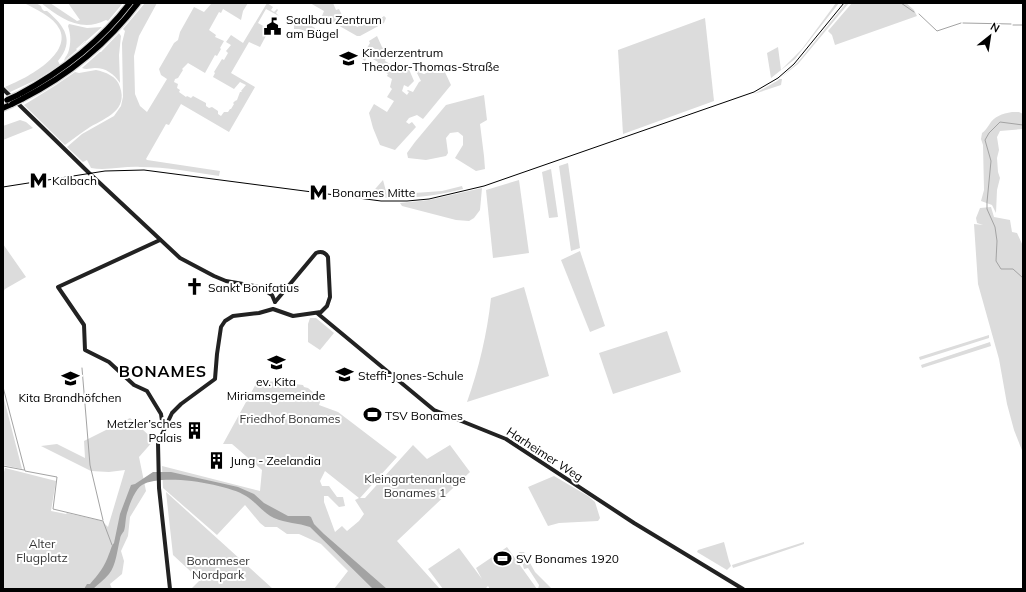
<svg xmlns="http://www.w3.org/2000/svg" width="1026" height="592" font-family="Mulish,sans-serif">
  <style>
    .green { fill: #dcdcdc; fill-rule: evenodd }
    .water { fill: #a3a3a3 }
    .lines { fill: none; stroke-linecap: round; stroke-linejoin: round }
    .stream { stroke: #a3a3a3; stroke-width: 1 }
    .highway-casing { stroke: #dbdbdb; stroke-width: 8 }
    .secondary { stroke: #222; stroke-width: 4 }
    .highway { stroke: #000; stroke-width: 5.5 }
    .tram { stroke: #000; stroke-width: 1 }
    .highway-bridge-casing { stroke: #dbdbdb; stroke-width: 8; stroke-linecap: butt }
    .highway-bridge { stroke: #000; stroke-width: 5.5 }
    .labels { text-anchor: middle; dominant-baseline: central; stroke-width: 4; stroke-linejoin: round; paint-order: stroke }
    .poi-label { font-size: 12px; fill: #000; stroke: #fff; text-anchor: start }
    .park-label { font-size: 12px; fill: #333; stroke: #fff }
    .street-label { font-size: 12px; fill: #000; stroke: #fff }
    .district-label { font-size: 16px; font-weight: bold; letter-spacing: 1px; fill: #000; stroke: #fff }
  </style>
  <rect width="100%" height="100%" fill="#fff"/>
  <g class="green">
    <path d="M24,3h12l5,3 1,3 2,2h3c18,15 28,30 11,50l2,4 -24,15 -26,12 -5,-5c18,-7 66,-31 55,-57 -7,-14 -23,-20 -36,-27z"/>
    <path d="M41,3h9l27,18 3,-1 -12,-17h55l-15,18 -2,-1c-25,13 -46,-2 -65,-17z"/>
    <path d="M145,3h12l-18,33 -5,20 1,38 5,12 7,6 20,-33 -6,-4 -2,-6 15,-26 4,-3 2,-8 14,-25 10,5 7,-8 4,-1h33l-5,8 -2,9 -18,-11 -2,4 -2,-1 -10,18 7,5 -1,2 9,4 -4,7 1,1 -4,7 -2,-1 -10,18 -17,-10 -6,6 1,1 -5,8 -3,1 -1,3 4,2 -1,4 3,2 -1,2 7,5 1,-1 4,2 2,-2 13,7v3l3,2 3,-1 6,4v3l3,2 3,-4h4l2,-3h1l3,-5 -1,-1 2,-2 2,-1 3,-8h2l-1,-1 5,-6 -6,-3 -6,7 -21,-12 2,-4 -1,-1 8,-13 2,1 4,-7 -2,-2 5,-6 -5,-3 5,-7 12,8 24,-40 6,4 -2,3 3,2 3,-3 1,1 -2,3 3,3 -13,-7 -8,14 7,4 -1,3 4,2 -8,15 -11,-5 -18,31 24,14 -26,45 -48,-28 -12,21 -3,-1 -20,35 1,1 73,11 -1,5c-26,-4 -52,-9 -79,-9 -15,-1 -34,4 -49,1l-4,-8 -4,2 -16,-15 15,-13 32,-18 7,-10 2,-9 -1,-54 3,-12 -2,-2z"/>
    <path d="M310,3h23l3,7 3,-1 3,6 8,3 -1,3 4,4 5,2 2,-4c6,4 9,1 14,-1l-1,-3h7l4,-3 2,2 -2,5 -24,13h-3l-35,-20 2,-5z"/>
    <polygon points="836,3 839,3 795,59 771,78 767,53 778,47 781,70 802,49"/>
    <polygon points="846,3 849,3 798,64 779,79 782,79 781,85 754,94 777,81 798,62"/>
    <polygon points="852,3 906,3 914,10 917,16 835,45 832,35 828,31"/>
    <polygon points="705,18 714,101 623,134 618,50"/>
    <polygon points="300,19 315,28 312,33 299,29 294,29 294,23 296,24"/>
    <path d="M69,24l18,4 15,-1 -25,22 9,-7 -1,-1 -9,8 1,1 -13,11c1,-4 2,-4 4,-8 3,-9 3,-18 0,-27z"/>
    <path d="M119,33l2,3 -2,19 1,28c-6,-9 -14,-15 -25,-15 -5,0 -8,2 -13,0l18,-16h1z"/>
    <polygon points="377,36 382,47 387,53 385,61 397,68 399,71 408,67 414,81 408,87 404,85 402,91 407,95 409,92 407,91 408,90 413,92 419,82 421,81 416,71 419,70 421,73 424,74 440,67 443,68 451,85 423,119 417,115 409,118 406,122 409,124 412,122 416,127 395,150 380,145 373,128 369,113 374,104 387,112 394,101 387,97 392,89 390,87 392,79 387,76 388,74 378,68 375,71 373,70 378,62 371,58 375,49 372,47 365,58 366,59 365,61 361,58 370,43 369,41"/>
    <path d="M96,70c9,2 21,6 24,17 8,23 -14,31 -30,40 -9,6 -17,12 -25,18l-41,-40 32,-20 19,-13 4,1z"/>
    <polygon points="484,95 487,120 480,124 484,156 485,169 476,171 455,158 463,145 463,136 458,132 450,133 446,138 448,153 446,156 426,160 408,158 407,153 415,142 446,105"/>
    <path d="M1012,112h7l4,2v15l-23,2 -3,6 2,13 -2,8 1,14 2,6 -3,12 -1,23 -4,-8 -11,-4 3,-11 -1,-45 -2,-6 1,-6c3,-2 4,-4 7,-8 5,-9 13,-11 23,-13z"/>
    <polygon points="20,120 26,122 33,128 3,140 3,126"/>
    <polygon points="568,163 580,248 571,251 559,166"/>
    <polygon points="551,169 558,217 549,218 542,172"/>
    <path d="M383,180l4,15 55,-4 20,-5 1,3c-31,8 -62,11 -94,7z"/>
    <polygon points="519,180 529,253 493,258 486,190"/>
    <polygon points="482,188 480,210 474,218 469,221 456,220 402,206 400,203 429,200"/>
    <polygon points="991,207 994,217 1010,220 1012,232 1017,233 1023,246 1023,453 1014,430 1007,404 999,359 978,284 974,224 983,225 977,223 976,218 980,208"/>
    <polygon points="3,244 26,277 5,289 3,292"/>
    <polygon points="580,251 605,326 590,332 561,260"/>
    <path d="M524,287l25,89 -82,26c12,-34 20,-68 24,-104z"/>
    <polygon points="310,318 316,318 334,333 320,350 308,342 308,324"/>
    <polygon points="667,331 681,372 613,394 599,353"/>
    <polygon points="989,335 989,338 920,360 919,357"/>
    <polygon points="990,342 991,346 922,368 921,365"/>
    <path d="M258,380l45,5 1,2 4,1 13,11 -2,6 19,7 59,45 -37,41h5l48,-53 14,14 23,-14 20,27 -73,69 43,48h-106l14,-18 -27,-27 -22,-10h-12l-10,-7h-12l-5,-4 -15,-18 -28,30 -54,-47 -1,-22 98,25 2,-21 -30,-26h-9zM325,471l34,27 -4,2 9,14 -5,7 -12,10 -5,-5 -7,6 -11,-30v-6h4l11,11 6,-1 -2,-9h-6l-8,-11h-7l-2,-5z"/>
    <polygon points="3,395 22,469 3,465"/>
    <polygon points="130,418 154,440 139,457 146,491 130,517 128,536 121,551 124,561 122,574 110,584 112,589 3,589 3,476 5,468 56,481 51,511 66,514 67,513 102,521 108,527 125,470 109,472 91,471 41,446 57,444 85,458 84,441"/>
    <polygon points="554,476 588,496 595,502 600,518 598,521 559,523 548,526 528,487"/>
    <polygon points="166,492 273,589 191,589 200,580 173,555"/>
    <polygon points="724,542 729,561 731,566 727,570 697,552 698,550"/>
    <polygon points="804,542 804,544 733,568 732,565"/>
    <polygon points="507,547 537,589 490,589 488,586 485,589 443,589 428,569 459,548 482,579 476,568"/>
    <polygon points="519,552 524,552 535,572 551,588 538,589 539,585 528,568 524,569"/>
  </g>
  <path class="water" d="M153,472h18l67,15 16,7 10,9 24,13h21l2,1 3,7 10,10 63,55h-14l-63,-62c-12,-4 -24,-4 -36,-9 -11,-5 -18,-16 -28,-22 -19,-12 -84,-23 -104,-11 -6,3 -12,18 -14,25 -3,7 -2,15 -4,21 -2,3 -4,5 -4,8 -3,12 -4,26 -11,35 -5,6 -11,10 -16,15h-9l3,-5h3c8,-9 15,-18 19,-30 2,-4 2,-8 5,-11l6,-29 11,-29 4,-1z"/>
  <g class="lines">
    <g class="stream">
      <polyline points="901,3 914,12"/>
      <polyline points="919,14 937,31 961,23"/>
      <polyline points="963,23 1011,24"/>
      <polyline points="1013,25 1023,25"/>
      <polyline points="1023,125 1000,122 989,133 985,140 991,161 987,202 987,209 995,227 997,241 996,261 1001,269 1013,269 1023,278"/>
      <polyline points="82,368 90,465 103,520"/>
      <polyline points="3,387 25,471 57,477 53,509 103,521 112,545"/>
      <polyline points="3,466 24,470"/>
    </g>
    <defs>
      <g id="highway">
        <path d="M18,95c43,-23 82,-53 112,-92"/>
        <path d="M22,99c45,-23 85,-55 116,-96"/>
        <polyline points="3,108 12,104"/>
      </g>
    </defs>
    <use href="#highway" class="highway-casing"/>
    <g class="secondary">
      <polyline points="3,89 88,172 180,258 214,276 226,281 276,290 285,289"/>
      <polyline points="160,240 58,287 84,325 85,350 109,362 134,385 147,391 161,414 163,428"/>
      <polyline points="263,289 272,295 275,302"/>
      <polyline points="317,313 434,410 506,439 634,523 743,589"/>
      <path d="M170,589l-11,-101 -1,-45 14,-30 9,-9 34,-25 2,-25 4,-27 4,-6 8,-5 26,-3 14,-4 20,7 28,-4 6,-6 3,-9 -2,-40c-3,-5 -7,-6 -12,-4l-41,49"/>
    </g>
    <use href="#highway" class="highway"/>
    <polyline class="tram" points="3,187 105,171 144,170 381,201 407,201 429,199 484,186 754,92 778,78 794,64 844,3"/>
    <defs>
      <g id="highway-bridge">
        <polyline points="7,100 18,95"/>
        <polyline points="12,104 22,99"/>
      </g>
    </defs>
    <use href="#highway-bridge" class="highway-bridge-casing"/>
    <use href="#highway-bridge" class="highway-bridge"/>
  </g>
  <defs>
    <symbol id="civic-bare" viewBox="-9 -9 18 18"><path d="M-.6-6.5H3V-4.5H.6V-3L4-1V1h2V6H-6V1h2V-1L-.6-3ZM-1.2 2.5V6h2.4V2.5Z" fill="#000" stroke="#fff" stroke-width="2.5" paint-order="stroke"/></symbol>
    <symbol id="school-bare" viewBox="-9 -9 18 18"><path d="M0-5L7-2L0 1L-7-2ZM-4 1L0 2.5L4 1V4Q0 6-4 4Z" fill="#000" stroke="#fff" stroke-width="2.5" paint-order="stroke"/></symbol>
    <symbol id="metro-bare" viewBox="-9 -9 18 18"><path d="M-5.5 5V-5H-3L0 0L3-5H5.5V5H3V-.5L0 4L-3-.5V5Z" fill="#000" stroke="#fff" stroke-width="2.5" paint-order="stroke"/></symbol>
    <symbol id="church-bare" viewBox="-9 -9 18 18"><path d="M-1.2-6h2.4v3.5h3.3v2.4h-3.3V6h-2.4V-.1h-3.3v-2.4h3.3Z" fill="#000" stroke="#fff" stroke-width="2.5" paint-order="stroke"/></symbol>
    <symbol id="stadium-bare" viewBox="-9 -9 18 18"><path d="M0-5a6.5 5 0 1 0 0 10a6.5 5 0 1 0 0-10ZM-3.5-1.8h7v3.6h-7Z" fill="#000" stroke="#fff" stroke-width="2.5" paint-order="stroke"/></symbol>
    <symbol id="building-bare" viewBox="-9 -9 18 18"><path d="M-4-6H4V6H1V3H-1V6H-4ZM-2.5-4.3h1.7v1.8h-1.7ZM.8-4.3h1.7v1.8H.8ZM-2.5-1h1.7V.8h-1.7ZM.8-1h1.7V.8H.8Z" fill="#000" stroke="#fff" stroke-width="2.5" paint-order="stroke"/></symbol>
  </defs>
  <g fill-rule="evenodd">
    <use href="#civic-bare" x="260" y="14" width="25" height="25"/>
    <use href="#school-bare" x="336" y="46" width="25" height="25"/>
    <use href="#metro-bare" x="26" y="168" width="25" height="25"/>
    <use href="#metro-bare" x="306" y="180" width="25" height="25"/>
    <use href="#church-bare" x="182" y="274" width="25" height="25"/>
    <use href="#school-bare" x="264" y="350" width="25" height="25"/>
    <use href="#school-bare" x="332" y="362" width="25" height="25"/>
    <use href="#school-bare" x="58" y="366" width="25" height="25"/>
    <use href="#stadium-bare" x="360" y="402" width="25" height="25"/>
    <use href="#building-bare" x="182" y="418" width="25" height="25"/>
    <use href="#building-bare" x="204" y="448" width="25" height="25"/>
    <use href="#stadium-bare" x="490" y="546" width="25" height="25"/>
  </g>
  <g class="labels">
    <g class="poi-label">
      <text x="286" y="19">Saalbau Zentrum<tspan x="286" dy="14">am Bügel</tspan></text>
      <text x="362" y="52">Kinderzentrum<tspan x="362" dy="14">Theodor-Thomas-Straße</tspan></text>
      <text x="52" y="180">Kalbach</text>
      <text x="332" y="192">Bonames Mitte</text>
      <text x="208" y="287">Sankt Bonifatius</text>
      <text x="358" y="375">Steffi-Jones-Schule</text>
      <text x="276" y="381" text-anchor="middle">ev. Kita<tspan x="276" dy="14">Miriamsgemeinde</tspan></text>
      <text x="70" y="397" text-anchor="middle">Kita Brandhöfchen</text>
      <text x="385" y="415">TSV Bonames</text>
      <text x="182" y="423" text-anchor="end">Metzler’sches<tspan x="182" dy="14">Palais</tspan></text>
      <text x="230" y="460">Jung - Zeelandia</text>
      <text x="516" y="558">SV Bonames 1920</text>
    </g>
    <g class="park-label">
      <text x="290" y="418">Friedhof Bonames</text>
      <text x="415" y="478">Kleingartenanlage<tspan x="415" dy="14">Bonames 1</tspan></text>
      <text x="42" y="543">Alter<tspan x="42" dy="14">Flugplatz</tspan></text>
      <text x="218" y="560">Bonameser<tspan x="218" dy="14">Nordpark</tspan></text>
    </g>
    <g class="street-label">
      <text transform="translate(545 454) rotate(33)">Harheimer Weg</text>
    </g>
    <g class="district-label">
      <text x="163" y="371">BONAMES</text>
    </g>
  </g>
  <rect width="1026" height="592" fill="none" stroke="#000000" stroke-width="8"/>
  <g transform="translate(990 36) rotate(30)" stroke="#ffffff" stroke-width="3" paint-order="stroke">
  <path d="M0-3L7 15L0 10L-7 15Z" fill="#000000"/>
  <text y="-6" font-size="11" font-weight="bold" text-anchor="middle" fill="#000000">N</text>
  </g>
</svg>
